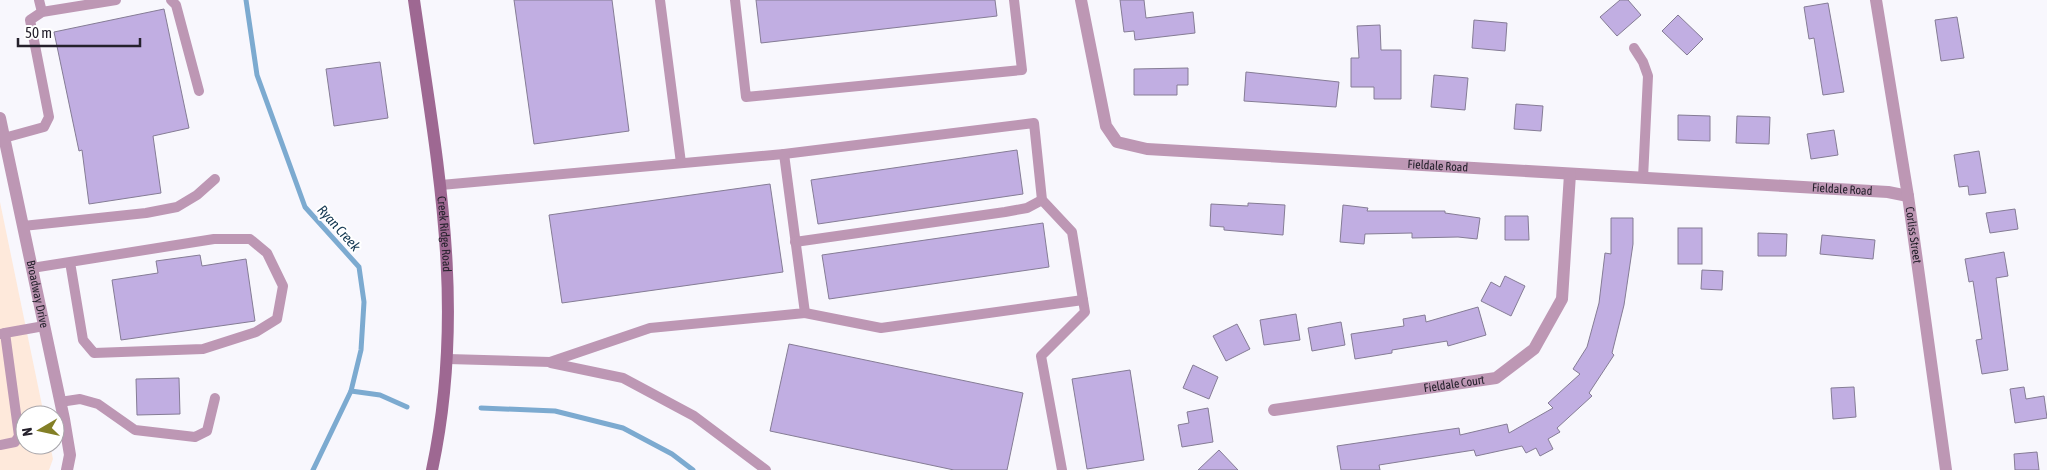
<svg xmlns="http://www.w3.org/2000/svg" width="2047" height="470" font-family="'Asap Condensed',sans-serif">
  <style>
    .industrial { fill: #fee9db }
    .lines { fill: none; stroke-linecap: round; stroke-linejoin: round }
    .stream { stroke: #7caad0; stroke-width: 5 }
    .building { fill: #c1aee2; stroke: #857c95 }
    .lane { stroke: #bd97b4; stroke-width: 10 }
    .street { stroke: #bd97b4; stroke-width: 12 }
    .secondary { stroke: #9e6892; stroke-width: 12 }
    .labels { text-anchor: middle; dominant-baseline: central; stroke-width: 4; stroke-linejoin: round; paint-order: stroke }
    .street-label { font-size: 12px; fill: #25212c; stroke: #fff }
    .water-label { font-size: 14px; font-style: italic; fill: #123650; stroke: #fff }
  </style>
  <rect width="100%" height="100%" fill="#f8f7fd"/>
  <polygon class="industrial" points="0,202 44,415 25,415 25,445 50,445 53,459 49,470 0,470"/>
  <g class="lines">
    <g class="stream">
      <polyline points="246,0 257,75 305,207 359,267 364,302 361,350 351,391 313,470"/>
      <polyline points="351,391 380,395 407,407"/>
      <polyline points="481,408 555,411 623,428 672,454 693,470"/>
    </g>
  </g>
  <g class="building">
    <polygon points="514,0 612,0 629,131 534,144"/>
    <polygon points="756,0 995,0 997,16 761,43"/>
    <polygon points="1120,0 1144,0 1146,18 1193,12 1195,33 1135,40 1134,31 1124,32"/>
    <polygon points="1620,0 1628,0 1641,15 1617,36 1600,17"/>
    <polygon points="1828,3 1844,92 1823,95 1814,38 1809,39 1804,7"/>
    <polygon points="164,9 189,128 153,136 161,193 89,204 82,150 79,151 54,32"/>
    <polygon points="1678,15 1703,39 1687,55 1662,31"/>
    <polygon points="1957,17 1964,58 1941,61 1935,20"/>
    <polygon points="1474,20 1507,23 1505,51 1472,48"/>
    <polygon points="1380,25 1381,50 1401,50 1401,99 1374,99 1374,87 1351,87 1351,58 1359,58 1357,26"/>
    <polygon points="380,62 388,118 334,126 326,69"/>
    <polygon points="1188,68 1188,85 1177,85 1177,95 1134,95 1134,69"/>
    <polygon points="1246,72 1339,82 1336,107 1244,101"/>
    <polygon points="1434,75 1468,78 1465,110 1431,107"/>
    <polygon points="1516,104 1543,106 1541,131 1514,129"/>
    <polygon points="1678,115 1710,116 1710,141 1678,140"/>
    <polygon points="1737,116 1770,117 1769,144 1736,143"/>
    <polygon points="1834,130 1838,155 1811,159 1807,134"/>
    <polygon points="1017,150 1023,194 818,224 811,180"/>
    <polygon points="1979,151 1986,193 1969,195 1968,186 1959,187 1954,155"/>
    <polygon points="770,184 783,272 562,303 549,215"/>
    <polygon points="1248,203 1285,205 1283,235 1224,230 1224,227 1210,226 1211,204 1248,206"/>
    <polygon points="1343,205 1368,208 1367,211 1445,211 1445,213 1480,218 1477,239 1458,237 1412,238 1412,233 1365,234 1364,244 1340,242"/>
    <polygon points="2015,209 2018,229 1990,233 1986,213"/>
    <polygon points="1505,216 1528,216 1529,240 1505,240"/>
    <polygon points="1611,218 1633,218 1633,244 1624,305 1612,353 1614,355 1589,393 1592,396 1557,428 1560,432 1548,439 1553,449 1540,456 1536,448 1526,453 1522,446 1476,456 1474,450 1379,465 1380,470 1341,470 1337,446 1459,428 1460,435 1507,424 1509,433 1553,408 1548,403 1580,374 1573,369 1587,347 1599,303 1605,253 1611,254"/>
    <polygon points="1043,223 1049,267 829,299 822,255"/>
    <rect x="1678" y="228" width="24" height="36"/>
    <polygon points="1758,233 1787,234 1786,256 1758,256"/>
    <polygon points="1822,235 1875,240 1873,259 1820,254"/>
    <polygon points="2004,252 2008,276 1996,278 2008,370 1982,374 1976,340 1982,339 1973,281 1969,282 1965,259"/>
    <polygon points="200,255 202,266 246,259 255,321 121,340 112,280 158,273 156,261"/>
    <polygon points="1702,270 1723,271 1722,290 1701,289"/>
    <polygon points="1505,276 1525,286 1511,316 1481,301 1491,282 1500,287"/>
    <polygon points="1478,307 1486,335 1448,346 1447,341 1392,350 1392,353 1355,359 1351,334 1404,326 1403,319 1425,315 1426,322"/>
    <polygon points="1296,314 1300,340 1264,345 1260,320"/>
    <polygon points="1341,322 1345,345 1312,351 1308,328"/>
    <polygon points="1237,324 1250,349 1226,361 1213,336"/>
    <polygon points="789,344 1023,393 1007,470 954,470 770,431"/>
    <polygon points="1193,365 1218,377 1209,399 1183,388"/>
    <polygon points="1130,370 1144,460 1087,469 1072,379"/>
    <polygon points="179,378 180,414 137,415 136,379"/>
    <polygon points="1854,387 1856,417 1833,419 1831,388"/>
    <polygon points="2024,387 2026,399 2044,396 2047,418 2015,423 2010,389"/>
    <polygon points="1208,408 1213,442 1182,447 1178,425 1189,423 1187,412"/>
    <polygon points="1219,450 1238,470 1198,470"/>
    <polygon points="2037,452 2039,470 2015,470 2014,454"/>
  </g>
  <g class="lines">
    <g class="lane">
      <polyline points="39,0 42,12"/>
      <polyline points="171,0 176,5 199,91"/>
      <polyline points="660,0 681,163"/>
      <polyline points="735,0 746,97 1022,70 1014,0"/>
      <polyline points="1634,48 1643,62 1648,76 1643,178"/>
      <polyline points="4,138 44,127 49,117 30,20 42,12 116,0"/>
      <polyline points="784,154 1034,123 1042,200 1072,232 1085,312 1041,356 1062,470"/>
      <polyline points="441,185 784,154 805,313 650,328 550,362 448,359"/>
      <polyline points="23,226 146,213 177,207 197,195 215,179"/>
      <polyline points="795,242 1005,212 1027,208 1042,200"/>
      <polyline points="32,268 214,239 250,239 267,253 283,286 277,319 256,332 203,349 94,353 83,340 70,262"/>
      <polyline points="805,313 881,328 1083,300"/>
      <polyline points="5,333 44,326"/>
      <polyline points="0,334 5,333 19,436 15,442 0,445"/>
      <polyline points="551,363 623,378 694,416 766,470"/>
      <polyline points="60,402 80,399 98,404 135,430 195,437 207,431 215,398"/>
    </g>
    <g class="street">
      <path id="s1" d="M1081,0l25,126 11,16 30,7 741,43 20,4"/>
      <path id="s2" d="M1876,0l32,196 38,274"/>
      <path id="s3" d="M0,118l64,301 6,36 -3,15"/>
      <path id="s4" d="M1274,410l222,-32 38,-29 28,-50 8,-125"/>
    </g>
    <path class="secondary" id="s5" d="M414,0c23,162 53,306 18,470"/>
  </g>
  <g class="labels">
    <g class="street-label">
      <text stroke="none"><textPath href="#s1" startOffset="470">Fieldale Road</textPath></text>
      <text stroke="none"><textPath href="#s1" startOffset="875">Fieldale Road</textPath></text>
      <text stroke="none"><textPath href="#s5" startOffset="236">Creek Ridge Road</textPath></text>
      <text stroke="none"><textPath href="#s2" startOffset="238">Corliss Street</textPath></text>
      <text stroke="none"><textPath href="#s3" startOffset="180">Broadway Drive</textPath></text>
      <text stroke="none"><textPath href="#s4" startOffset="182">Fieldale Court</textPath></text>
    </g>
    <g class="water-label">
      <text transform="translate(339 228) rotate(48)">Ryan Creek</text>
    </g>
  </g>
  <g transform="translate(40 430) rotate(261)"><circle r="24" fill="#ffffff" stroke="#a8a6ab"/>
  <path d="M0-4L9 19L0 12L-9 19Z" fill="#837f26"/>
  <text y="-8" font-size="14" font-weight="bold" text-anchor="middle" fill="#25212c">N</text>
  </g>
  <path d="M18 38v8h122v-8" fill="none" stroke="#25212c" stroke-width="2.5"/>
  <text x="25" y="38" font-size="15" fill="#25212c" stroke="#ffffff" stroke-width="4" paint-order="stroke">50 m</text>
</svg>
